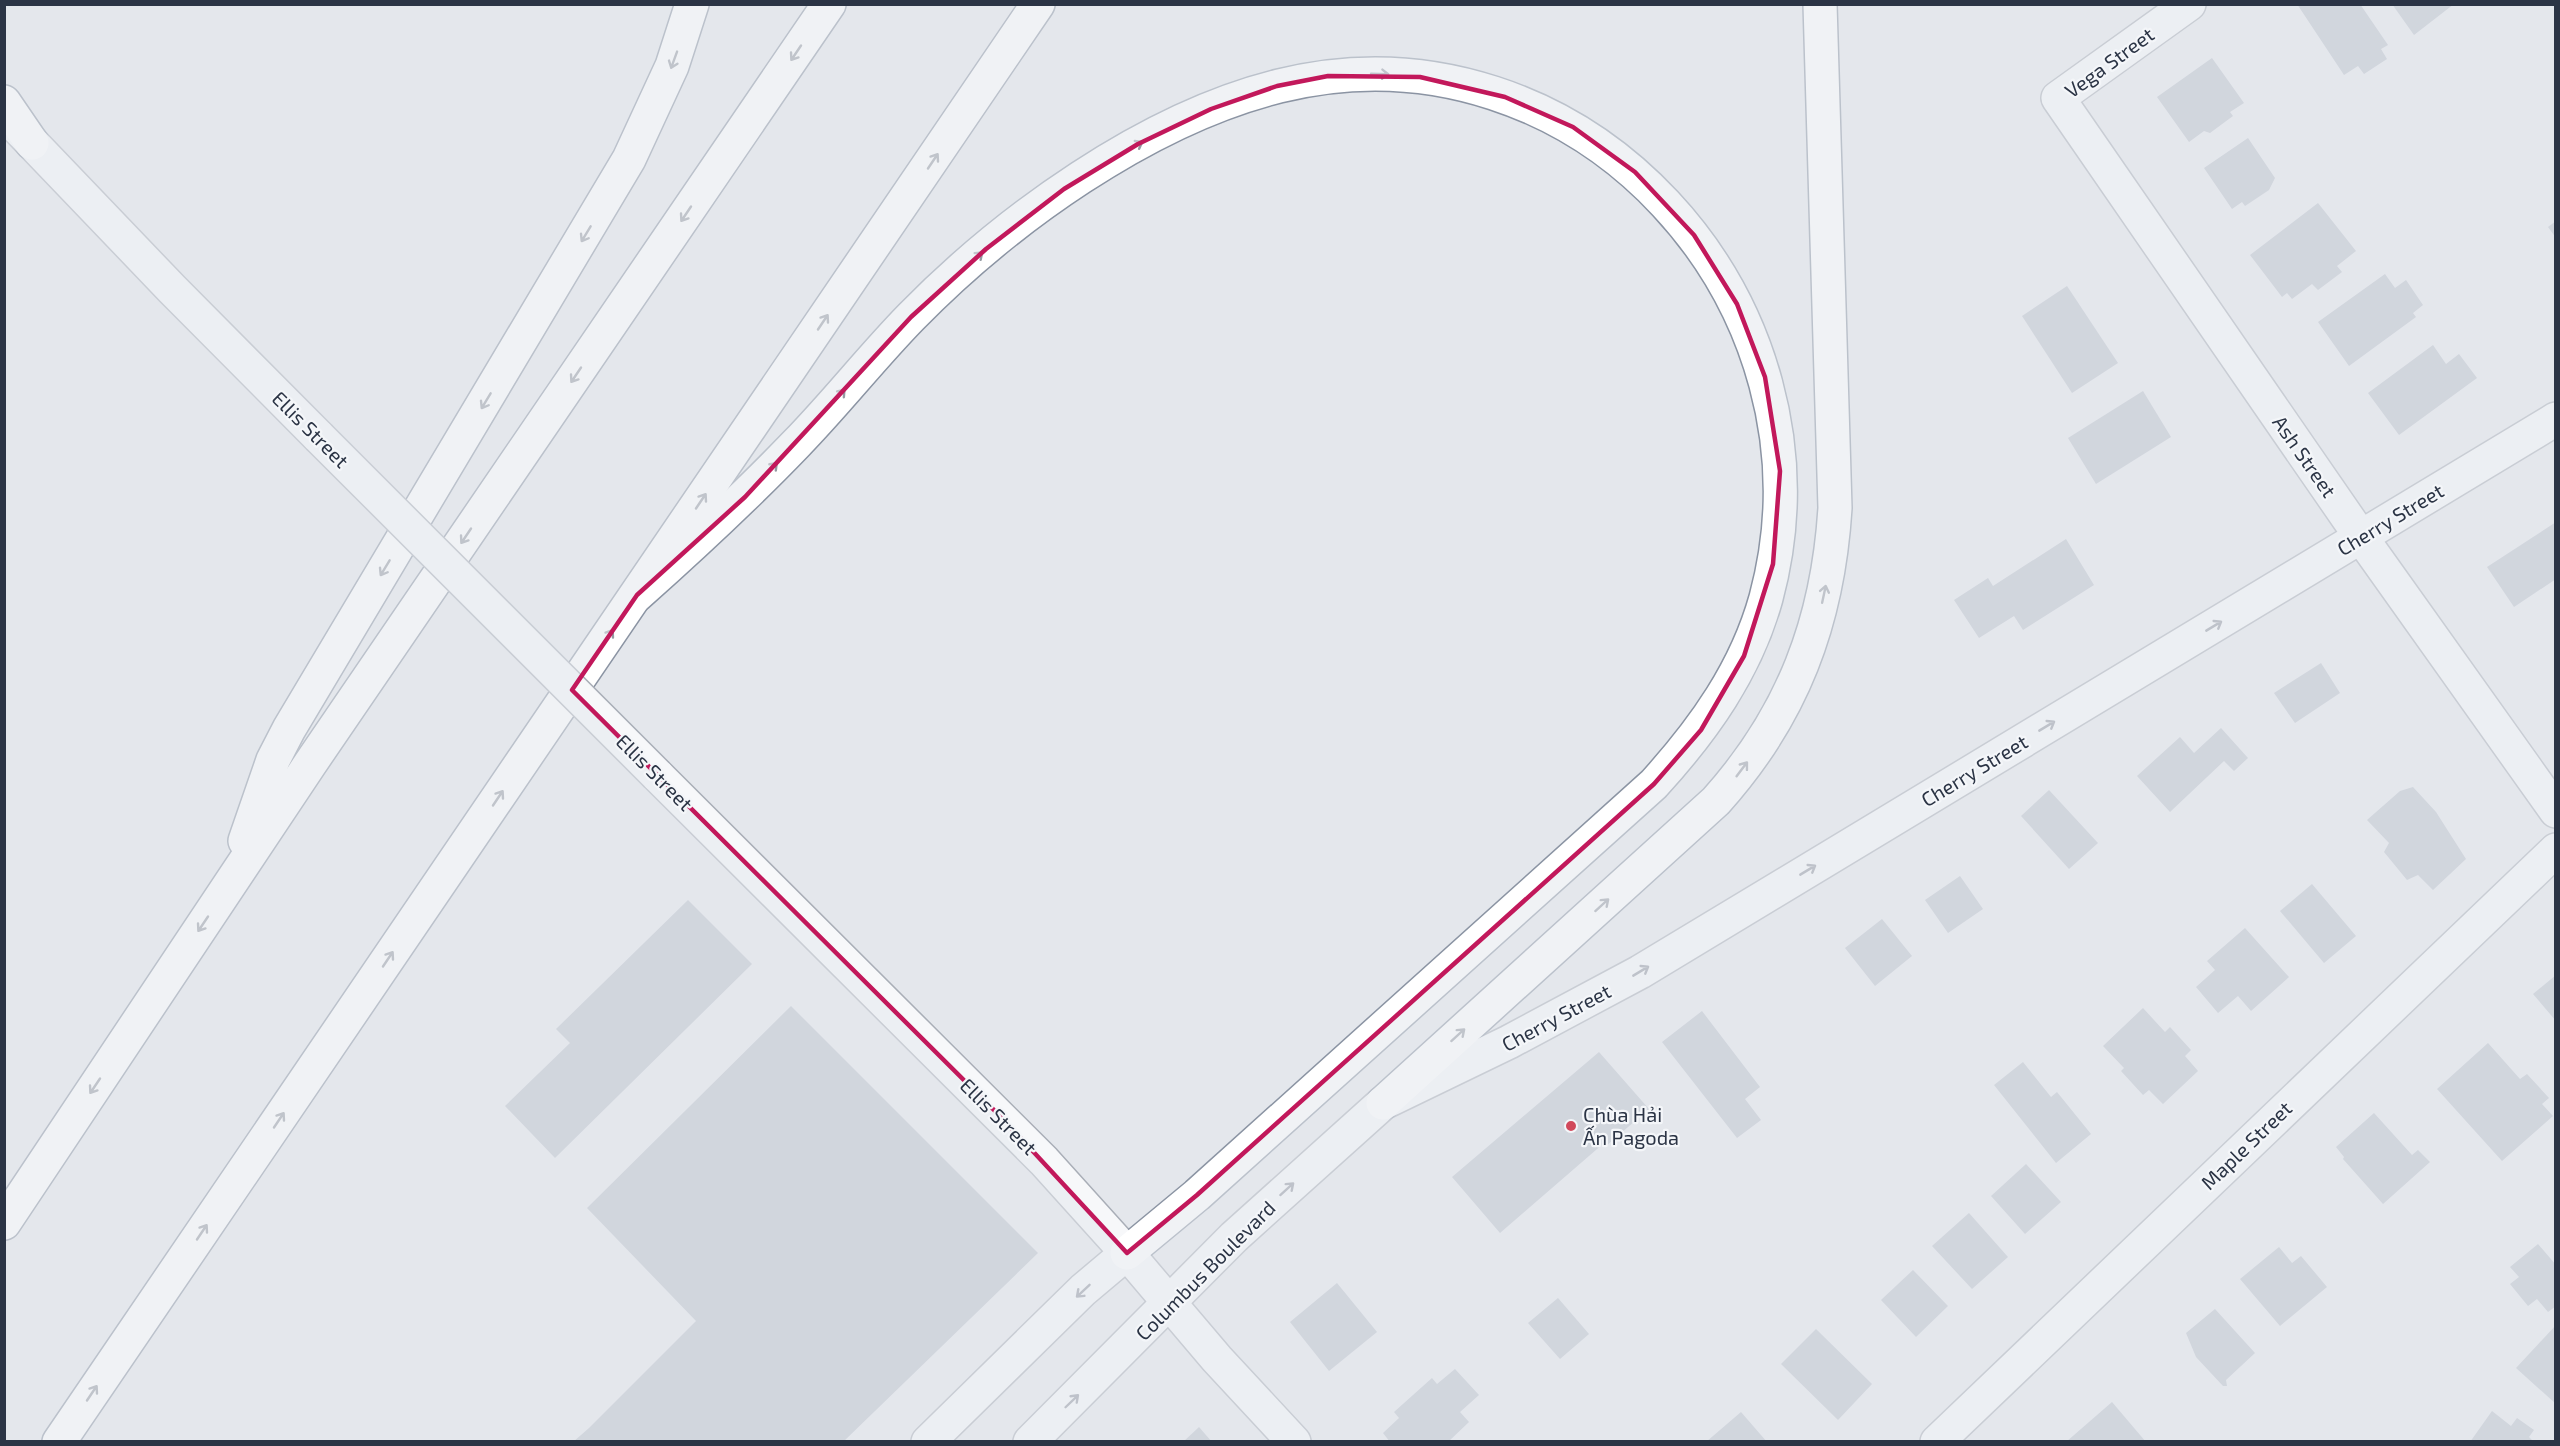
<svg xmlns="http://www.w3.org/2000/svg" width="2560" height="1446" font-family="'Exo 2',sans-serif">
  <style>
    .building { fill: #bbc0ca }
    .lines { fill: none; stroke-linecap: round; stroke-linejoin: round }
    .minor-casing { stroke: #a9aeb7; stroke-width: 36 }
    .highway-casing { stroke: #8b94a3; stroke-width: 36 }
    .minor { stroke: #f7f8fa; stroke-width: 33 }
    .highway { stroke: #fff; stroke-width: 33 }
    .minor-bridge-casing { stroke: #a9aeb7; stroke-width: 36; stroke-linecap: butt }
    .minor-bridge { stroke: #f7f8fa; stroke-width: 33 }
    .oneway { stroke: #959aa2 }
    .oneway2 { stroke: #9196a0 }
    .marked { fill: none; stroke: #c2185b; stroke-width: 4.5; stroke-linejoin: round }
    .poi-dot { fill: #d1495b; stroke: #f4f6f9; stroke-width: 2 }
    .labels { text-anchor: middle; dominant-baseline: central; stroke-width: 4.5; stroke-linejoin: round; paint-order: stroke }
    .street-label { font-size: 20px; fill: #2b3445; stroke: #f4f6f9 }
    .poi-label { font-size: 20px; fill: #2b3445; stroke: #f4f6f9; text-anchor: start }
  </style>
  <rect width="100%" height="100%" fill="#e4e7ec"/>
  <g class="building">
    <polygon points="2297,4 2360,4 2388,45 2381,49 2387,59 2364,74 2358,66 2344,75"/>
    <polygon points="2392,4 2454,4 2414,35"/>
    <polygon points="2212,58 2244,103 2230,112 2233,116 2210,133 2204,131 2189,142 2157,97"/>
    <polygon points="2248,138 2275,178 2269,190 2245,206 2242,202 2232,209 2204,168"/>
    <polygon points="2318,203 2356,251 2337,266 2342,272 2318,290 2312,284 2292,299 2287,293 2282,297 2250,255"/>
    <polygon points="2556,221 2556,238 2548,227"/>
    <polygon points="2385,274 2395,288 2406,280 2423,305 2413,313 2416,317 2349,366 2318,322"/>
    <polygon points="2067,286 2118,363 2072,393 2022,316"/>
    <polygon points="2433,345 2446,364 2459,354 2477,378 2399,435 2368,393"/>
    <polygon points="2143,391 2171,437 2096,484 2068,438"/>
    <polygon points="2556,522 2556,579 2514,607 2487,567"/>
    <polygon points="2066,539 2094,585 2023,630 2014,616 1979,638 1954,600 1988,578 1993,586"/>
    <polygon points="2321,663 2340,693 2295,723 2274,693"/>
    <polygon points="2221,728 2248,758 2234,771 2224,761 2170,812 2137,776 2180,737 2194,753"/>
    <polygon points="2413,787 2436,812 2466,859 2433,890 2418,875 2407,880 2384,852 2389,843 2367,820 2400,791"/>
    <polygon points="2049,790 2098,843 2069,869 2021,816"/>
    <polygon points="1960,876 1983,909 1948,933 1925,900"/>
    <polygon points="2312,884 2356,936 2324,963 2280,911"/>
    <polygon points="688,900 752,964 555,1158 505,1106 570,1043 556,1029"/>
    <polygon points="1882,919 1912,956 1875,986 1845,948"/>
    <polygon points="2245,928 2289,977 2251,1011 2238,996 2218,1013 2196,987 2215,970 2207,961"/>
    <polygon points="2556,975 2556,1021 2533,994"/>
    <polygon points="791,1006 1038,1253 843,1442 573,1442 589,1428 696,1321 587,1208"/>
    <polygon points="2143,1008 2165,1032 2170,1027 2191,1050 2185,1056 2198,1071 2163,1104 2149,1090 2143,1095 2121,1071 2124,1068 2103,1046"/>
    <polygon points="1702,1011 1760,1087 1745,1099 1761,1120 1737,1138 1662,1042"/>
    <polygon points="2488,1043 2520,1079 2527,1074 2549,1098 2542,1104 2553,1116 2502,1161 2437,1089"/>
    <polygon points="1599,1052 1649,1109 1606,1146 1604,1143 1500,1233 1452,1177"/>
    <polygon points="2023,1062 2051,1097 2057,1092 2091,1134 2056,1163 1994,1085"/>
    <polygon points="2374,1113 2412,1155 2418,1150 2430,1162 2383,1204 2343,1159 2344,1157 2336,1147"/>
    <polygon points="2026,1164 2061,1202 2025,1234 1991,1196"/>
    <polygon points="1969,1213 2008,1257 1972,1289 1932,1246"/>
    <polygon points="2538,1244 2556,1265 2554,1272 2556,1306 2548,1312 2537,1299 2528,1306 2510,1284 2519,1277 2510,1267"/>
    <polygon points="2279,1247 2292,1263 2301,1256 2327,1287 2280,1326 2240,1279"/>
    <polygon points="1913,1270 1948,1306 1916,1337 1881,1300"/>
    <polygon points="1337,1283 1377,1332 1329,1371 1290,1322"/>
    <polygon points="1558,1298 1589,1334 1560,1359 1528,1323"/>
    <polygon points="2215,1309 2255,1353 2226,1380 2227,1386 2223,1386 2196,1357 2186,1333"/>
    <polygon points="2556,1325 2556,1404 2516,1368"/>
    <polygon points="1816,1329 1872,1384 1838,1420 1781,1364"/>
    <polygon points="1455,1369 1479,1395 1460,1412 1469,1422 1448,1442 1390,1442 1383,1433 1399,1418 1394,1412 1432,1378 1437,1384"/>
    <polygon points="2112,1402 2146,1442 2066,1442"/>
    <polygon points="2492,1411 2511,1426 2517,1418 2534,1430 2529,1437 2534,1442 2470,1442"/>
    <polygon points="1741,1412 1767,1442 1706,1442"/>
    <polygon points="1199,1427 1212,1442 1183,1442"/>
  </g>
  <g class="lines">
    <defs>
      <g id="minor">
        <polyline points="2189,4 2058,98 2361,537 2556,811"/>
        <polyline points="12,122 172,289 319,437"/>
        <polyline points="657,775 1044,1161 1127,1253 1217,1359 1294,1442"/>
        <polyline points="928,1442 1083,1290 1127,1253"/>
        <polyline points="1030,1442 1234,1237 1383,1103 1509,1042 1640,972 2556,419"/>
        <polyline points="1937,1442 2556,850"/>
      </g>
      <g id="highway">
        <polyline points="4,102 32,143"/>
        <path d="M637,595c54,-48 108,-98 159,-151 40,-41 75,-86 115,-127 95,-97 235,-198 368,-231 302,-75 566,218 487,512 -20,72 -62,131 -112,186l-457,411 -70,58"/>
        <polyline points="245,841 273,760 289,729 629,159 672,66 692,4"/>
        <path d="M1383,1103l333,-302c77,-86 112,-180 119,-293l-15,-504"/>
        <polyline points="4,1223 310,764 829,4"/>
        <polyline points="59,1442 1038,4"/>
      </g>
    </defs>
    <use href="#minor" class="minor-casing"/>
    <use href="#highway" class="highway-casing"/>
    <use href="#minor" class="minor"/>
    <use href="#highway" class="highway"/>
    <defs>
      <polyline id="minor-bridge" points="319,437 657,775"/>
    </defs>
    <use href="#minor-bridge" class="minor-bridge-casing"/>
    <use href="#minor-bridge" class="minor-bridge"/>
  </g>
  <defs><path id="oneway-shaft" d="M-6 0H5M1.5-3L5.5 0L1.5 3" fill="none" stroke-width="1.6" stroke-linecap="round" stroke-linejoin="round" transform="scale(1.5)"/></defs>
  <g class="oneway">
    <use href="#oneway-shaft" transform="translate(796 53) rotate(124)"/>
    <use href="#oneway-shaft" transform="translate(674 60) rotate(110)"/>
    <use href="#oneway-shaft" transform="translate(1380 74) rotate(2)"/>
    <use href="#oneway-shaft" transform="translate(1135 146) rotate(-29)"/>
    <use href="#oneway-shaft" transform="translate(933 161) rotate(-56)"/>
    <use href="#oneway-shaft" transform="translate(686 214) rotate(124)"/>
    <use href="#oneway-shaft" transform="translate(586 234) rotate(121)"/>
    <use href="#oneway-shaft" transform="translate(976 258) rotate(-42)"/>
    <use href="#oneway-shaft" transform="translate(823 322) rotate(-56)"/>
    <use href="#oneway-shaft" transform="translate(576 375) rotate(124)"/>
    <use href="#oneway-shaft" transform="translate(839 396) rotate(-49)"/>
    <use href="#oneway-shaft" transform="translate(486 401) rotate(121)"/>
    <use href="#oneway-shaft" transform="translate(771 469) rotate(-46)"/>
    <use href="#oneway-shaft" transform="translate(701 501) rotate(-56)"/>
    <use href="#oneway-shaft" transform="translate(466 536) rotate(124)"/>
    <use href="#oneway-shaft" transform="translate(385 568) rotate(121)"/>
    <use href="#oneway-shaft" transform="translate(1824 594) rotate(-78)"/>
    <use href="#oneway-shaft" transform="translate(608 637) rotate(-56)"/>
    <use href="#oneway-shaft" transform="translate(1742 769) rotate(-53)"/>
    <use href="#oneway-shaft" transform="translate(498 798) rotate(-56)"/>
    <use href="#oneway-shaft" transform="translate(1602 905) rotate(-42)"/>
    <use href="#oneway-shaft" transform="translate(203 924) rotate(124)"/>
    <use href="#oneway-shaft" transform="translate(388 959) rotate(-56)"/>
    <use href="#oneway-shaft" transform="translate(1458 1035) rotate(-42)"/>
    <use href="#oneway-shaft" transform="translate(95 1086) rotate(124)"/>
    <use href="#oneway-shaft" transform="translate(279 1120) rotate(-56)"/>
    <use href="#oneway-shaft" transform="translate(202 1232) rotate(-56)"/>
    <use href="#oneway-shaft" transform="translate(92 1393) rotate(-56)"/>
  </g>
  <g class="oneway2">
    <use href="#oneway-shaft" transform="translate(2214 626) rotate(-31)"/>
    <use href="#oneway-shaft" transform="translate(2047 726) rotate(-31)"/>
    <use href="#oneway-shaft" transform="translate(1808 870) rotate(-31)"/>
    <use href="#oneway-shaft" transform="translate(1641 971) rotate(-31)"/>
    <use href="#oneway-shaft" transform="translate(1287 1189) rotate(-42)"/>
    <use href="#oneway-shaft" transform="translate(1083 1291) rotate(137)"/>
    <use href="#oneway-shaft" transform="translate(1072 1401) rotate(-44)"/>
  </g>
  <path d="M0 0H2560V1446H0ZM1328,76l92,1 85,20 68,30 62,45 59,63 43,69 28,73 15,94 -7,93 -29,92 -43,74 -47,54 -457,411 -70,58 -123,-133 -432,-430 65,-95 108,-98 166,-180 75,-68 78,-60 74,-45 73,-35 66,-23z" fill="#e4e7ec" fill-opacity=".55" fill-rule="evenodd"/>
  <path class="marked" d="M1328,76l92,1 85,20 68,30 62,45 59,63 43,69 28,73 15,94 -7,93 -29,92 -43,74 -47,54 -457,411 -70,58 -123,-133 -432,-430 65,-95 108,-98 166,-180 75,-68 78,-60 74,-45 73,-35 66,-23z"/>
  <circle class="poi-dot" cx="1571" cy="1126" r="6"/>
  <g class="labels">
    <g class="street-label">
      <text transform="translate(2109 62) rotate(-36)">Vega Street</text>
      <text transform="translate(311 429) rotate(45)">Ellis Street</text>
      <text transform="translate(2305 456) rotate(55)">Ash Street</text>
      <text transform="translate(2390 519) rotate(-31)">Cherry Street</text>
      <text transform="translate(1974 770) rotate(-31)">Cherry Street</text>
      <text transform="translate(655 772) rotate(45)">Ellis Street</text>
      <text transform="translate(1556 1017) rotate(-28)">Cherry Street</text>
      <text transform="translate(999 1116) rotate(45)">Ellis Street</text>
      <text transform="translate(2246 1145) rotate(-44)">Maple Street</text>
      <text transform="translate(1205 1270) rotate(-45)">Columbus Boulevard</text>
    </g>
    <g class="poi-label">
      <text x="1583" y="1114">Chùa Hải<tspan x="1583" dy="23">Ấn Pagoda</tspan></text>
    </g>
  </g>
  <rect width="2560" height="1446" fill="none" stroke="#2b3445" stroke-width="12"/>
</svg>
